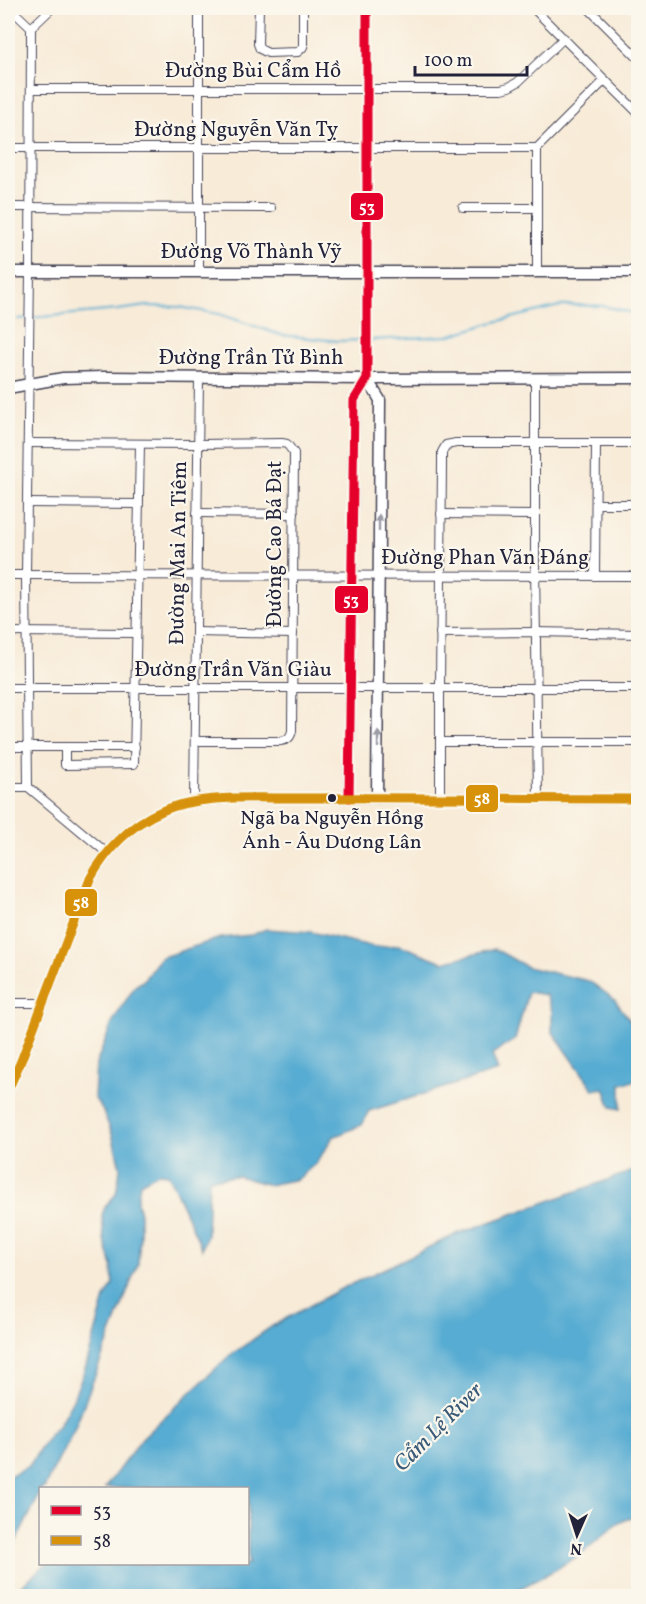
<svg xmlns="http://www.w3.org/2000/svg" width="646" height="1604" font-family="Vollkorn,serif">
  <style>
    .water { fill: #56acd2; stroke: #3c6786; stroke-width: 1.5 }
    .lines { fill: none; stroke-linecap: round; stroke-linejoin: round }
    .stream { stroke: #56acd2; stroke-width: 2 }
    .minor-casing { stroke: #424053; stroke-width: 10 }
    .tertiary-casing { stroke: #424053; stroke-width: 13 }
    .minor { stroke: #fff; stroke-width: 8 }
    .tertiary { stroke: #fff; stroke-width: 10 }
    .bus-1-casing { stroke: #fbf7ec; stroke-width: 14 }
    .bus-2-casing { stroke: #fbf7ec; stroke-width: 14 }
    .bus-1 { stroke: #e4002b; stroke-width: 9 }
    .bus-2 { stroke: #d79209; stroke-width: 9 }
    .oneway { fill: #9c9ca7 }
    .bus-dot { fill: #22223b; stroke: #fbf7ec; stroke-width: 2 }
    .labels { text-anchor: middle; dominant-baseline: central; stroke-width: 4.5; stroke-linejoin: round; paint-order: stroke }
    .bus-label { font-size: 20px; fill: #22223b; stroke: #fbf7ec }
    .street-label { font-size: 21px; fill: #22223b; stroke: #fbf7ec }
    .water-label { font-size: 22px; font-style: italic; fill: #375977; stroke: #fbf7ec }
    .line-badge { stroke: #fbf7ec; stroke-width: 2 }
    .badge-label { font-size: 16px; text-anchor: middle; font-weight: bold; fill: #fff }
  </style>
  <rect width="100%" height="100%" fill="#fbf7ec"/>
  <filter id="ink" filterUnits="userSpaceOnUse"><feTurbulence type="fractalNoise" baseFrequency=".0167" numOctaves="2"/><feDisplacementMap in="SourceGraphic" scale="12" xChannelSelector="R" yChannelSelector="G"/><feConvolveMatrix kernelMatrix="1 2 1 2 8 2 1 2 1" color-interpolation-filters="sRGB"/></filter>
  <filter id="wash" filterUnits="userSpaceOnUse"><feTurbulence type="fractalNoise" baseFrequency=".008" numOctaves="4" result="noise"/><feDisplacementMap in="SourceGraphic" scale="24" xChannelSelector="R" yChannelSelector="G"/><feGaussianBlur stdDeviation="1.35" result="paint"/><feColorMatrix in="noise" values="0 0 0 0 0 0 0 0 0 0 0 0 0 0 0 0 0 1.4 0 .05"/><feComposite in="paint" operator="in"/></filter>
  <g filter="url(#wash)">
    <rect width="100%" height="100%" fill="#f8ebd8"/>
    <g class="water">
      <polygon points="266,929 311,932 375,947 400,945 443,962 495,949 527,967 589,981 614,999 638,1031 638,1080 621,1084 621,1109 611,1107 604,1088 594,1090 552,1031 552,1011 546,995 528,992 515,1040 492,1054 498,1071 369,1111 362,1125 333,1137 317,1162 298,1179 269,1185 238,1176 209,1179 207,1235 202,1249 168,1174 158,1173 140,1183 137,1202 140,1213 140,1236 138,1264 74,1430 44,1488 40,1488 40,1494 8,1557 8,1478 11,1475 29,1466 50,1434 58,1426 73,1399 86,1366 105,1298 113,1285 112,1266 104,1239 102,1215 105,1207 116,1194 119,1177 120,1167 112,1134 103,1111 94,1097 96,1064 113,1021 135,986 143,981 160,958 220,938 252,935"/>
      <polygon points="638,1169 638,1514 617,1524 581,1554 553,1571 519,1589 508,1596 9,1596 46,1564 248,1564 248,1488 105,1488 142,1438 229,1356 274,1325 339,1290 457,1234"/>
    </g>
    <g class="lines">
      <g class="stream">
        <polyline points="18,319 118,310 147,306 179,307 219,314 281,335 338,341 365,340"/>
        <polyline points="370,340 448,336 491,323 555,307 571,305 603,306 638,314"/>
      </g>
    </g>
  </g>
  <g filter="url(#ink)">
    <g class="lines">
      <defs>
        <g id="minor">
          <polyline points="10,8 31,28 30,272 26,575 28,787 107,853"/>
          <polyline points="199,8 199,271"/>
          <polyline points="259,8 258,44 260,49 268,53 298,52 303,47 303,8"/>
          <polyline points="533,8 638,113"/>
          <polyline points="588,8 638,58"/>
          <polyline points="31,28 52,8"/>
          <polyline points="31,89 501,89 509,87 518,82 564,38"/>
          <polyline points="8,148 537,148"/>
          <polyline points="8,207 271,208"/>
          <polyline points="463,208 537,208"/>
          <polyline points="537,272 537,148 605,80"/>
          <polyline points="535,378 535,563 538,799"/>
          <path d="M28,443l170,1 84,-1 5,1 7,9 -2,278c-2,8 -5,9 -12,10h-85"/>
          <polyline points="27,503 138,504"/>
          <polyline points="596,504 638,504"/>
          <polyline points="197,513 294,514"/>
          <polyline points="441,514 535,515"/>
          <polyline points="8,575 638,576"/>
          <polyline points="595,576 596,443"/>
          <polyline points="8,632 136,633"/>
          <polyline points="196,632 293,634"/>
          <polyline points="440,633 536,632 638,634"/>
          <polyline points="8,688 638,688"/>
          <polyline points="441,742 638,742"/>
          <polyline points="8,747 135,747"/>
          <polyline points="65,747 65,765 134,764 140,444"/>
          <polyline points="8,787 28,787"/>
          <polyline points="440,798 440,688 442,463 442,452 446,445 456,443 638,443"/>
          <polyline points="194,802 199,377"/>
          <polyline points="8,1003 43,1003"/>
        </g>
        <g id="tertiary">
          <polyline points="8,272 638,272"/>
          <polyline points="367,379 380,400 377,798"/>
          <polyline points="8,388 63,378 103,377 367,379 638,378"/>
          <polyline points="349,798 354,400 367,379 367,8"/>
          <path d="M8,1090l13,-29 69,-182c16,-29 41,-55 72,-68 40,-18 100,-12 144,-13 111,-1 222,1 332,1"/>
        </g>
      </defs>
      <use href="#minor" class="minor-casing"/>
      <use href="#tertiary" class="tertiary-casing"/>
      <use href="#minor" class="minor"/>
      <use href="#tertiary" class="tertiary"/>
      <defs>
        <polyline id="bus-1" points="349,798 354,400 367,379 367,8"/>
        <path id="bus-2" d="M8,1090l13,-29 69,-182c16,-29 41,-55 72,-68 40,-18 100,-12 144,-13 111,-1 222,1 332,1"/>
      </defs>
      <use href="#bus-1" class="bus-1-casing"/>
      <use href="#bus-2" class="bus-2-casing"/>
      <use href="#bus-1" class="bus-1"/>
      <use href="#bus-2" class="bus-2"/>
    </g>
    <defs><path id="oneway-solid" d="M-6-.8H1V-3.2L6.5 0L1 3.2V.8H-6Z" transform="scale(1.5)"/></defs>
    <g class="oneway">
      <use href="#oneway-solid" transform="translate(379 523) rotate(-90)"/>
      <use href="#oneway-solid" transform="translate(378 739) rotate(-90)"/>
    </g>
  </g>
  <circle class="bus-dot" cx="332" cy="798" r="5"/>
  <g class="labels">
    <g class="bus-label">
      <text x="332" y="819">Ngã ba Nguyễn Hồng<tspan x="332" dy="24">Ánh - Âu Dương Lân</tspan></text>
    </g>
    <g class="street-label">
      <text x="253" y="71">Đường Bùi Cẩm Hồ</text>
      <text x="236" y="130">Đường Nguyễn Văn Tỵ</text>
      <text x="251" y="252">Đường Võ Thành Vỹ</text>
      <text x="251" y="358">Đường Trần Tử Bình</text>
      <text transform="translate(275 544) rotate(-90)">Đường Cao Bá Đạt</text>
      <text transform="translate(179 553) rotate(-89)">Đường Mai An Tiêm</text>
      <text x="485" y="558">Đường Phan Văn Đáng</text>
      <text x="233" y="670">Đường Trần Văn Giàu</text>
    </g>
    <g class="water-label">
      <text transform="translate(439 1428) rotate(-45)">Cẩm Lệ River</text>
    </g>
  </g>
  <g class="line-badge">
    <rect x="350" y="192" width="34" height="29" rx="6" fill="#e4002b"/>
    <rect x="334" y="585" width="35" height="29" rx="6" fill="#e4002b"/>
    <rect x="465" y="784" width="34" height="29" rx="6" fill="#d79209"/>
    <rect x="64" y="888" width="34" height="29" rx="6" fill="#d79209"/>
  </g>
  <g class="badge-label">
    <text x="367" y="212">53</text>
    <text x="351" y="605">53</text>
    <text x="482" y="804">58</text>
    <text x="81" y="908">58</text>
  </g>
  <rect width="646" height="1604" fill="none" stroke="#fbf7ec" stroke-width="30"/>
  <rect x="39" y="1487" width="210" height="78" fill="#fbf7ec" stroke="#a4a2a5" stroke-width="1.5"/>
  <rect x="51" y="1506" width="30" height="9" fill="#e4002b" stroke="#a4a2a5" stroke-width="1.5"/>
  <text x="93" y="1517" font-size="18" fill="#22223b">53</text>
  <rect x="51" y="1536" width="30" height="9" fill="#d79209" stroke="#a4a2a5" stroke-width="1.5"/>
  <text x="93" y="1547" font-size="18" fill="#22223b">58</text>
  <g transform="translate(577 1535) rotate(183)" stroke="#fbf7ec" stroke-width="4.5" paint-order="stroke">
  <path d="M0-4.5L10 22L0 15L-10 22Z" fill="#22223b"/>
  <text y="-9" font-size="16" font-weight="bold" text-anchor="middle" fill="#22223b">N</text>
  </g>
  <path d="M415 66v9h112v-9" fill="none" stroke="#22223b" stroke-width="3"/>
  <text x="424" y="66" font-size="18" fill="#22223b" stroke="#fbf7ec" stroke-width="4.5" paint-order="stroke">100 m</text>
</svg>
